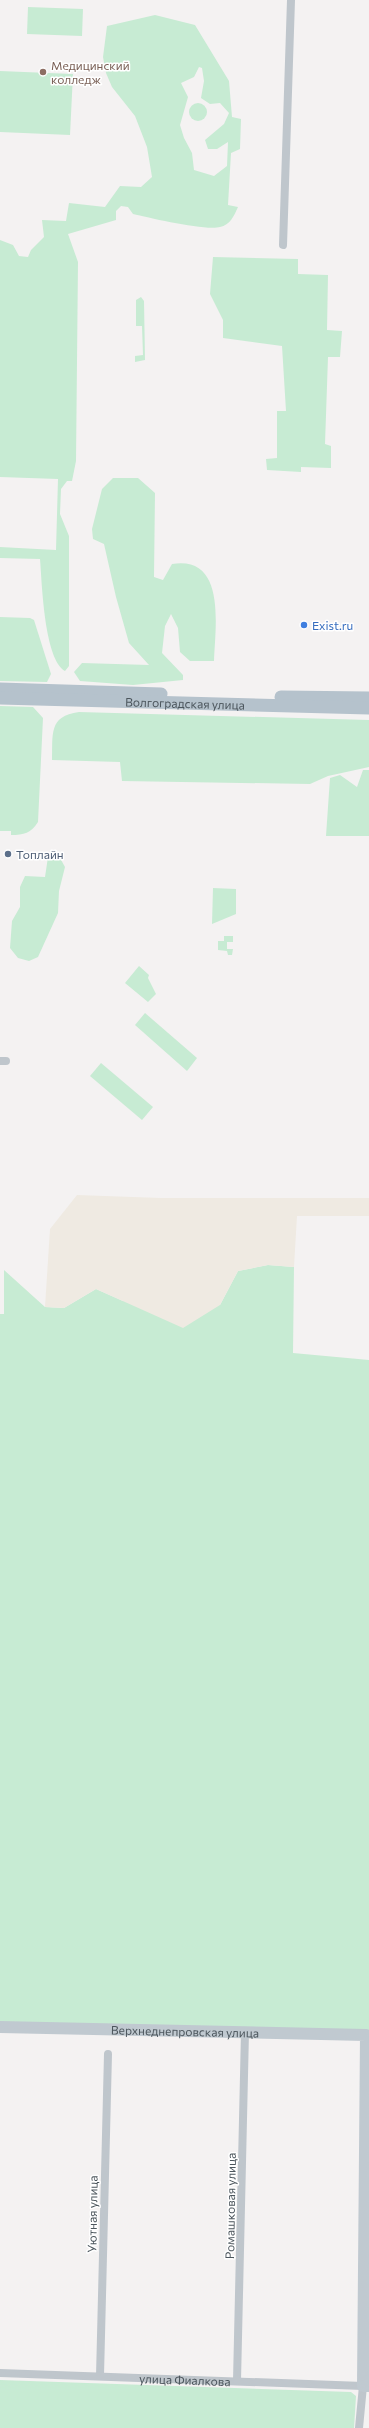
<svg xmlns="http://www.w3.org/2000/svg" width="369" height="2428" font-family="Commissioner,sans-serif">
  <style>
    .green { fill: #c7ebd3; fill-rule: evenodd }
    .sand { fill: #efeae2 }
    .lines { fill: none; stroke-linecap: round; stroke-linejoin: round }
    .street { stroke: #bfc6cc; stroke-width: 8 }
    .secondary { stroke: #c0c9d0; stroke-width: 12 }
    .primary { stroke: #b5c2cc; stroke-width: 13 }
    .education-dot { fill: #8d6e63; stroke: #fff; stroke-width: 1.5 }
    .shop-dot { fill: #3f7fe0; stroke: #fff; stroke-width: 1.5 }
    .service-dot { fill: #5c6f8a; stroke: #fff; stroke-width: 1.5 }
    .labels { text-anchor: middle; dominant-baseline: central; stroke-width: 3; stroke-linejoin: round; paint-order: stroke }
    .education-label { font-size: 12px; fill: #785e54; stroke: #fff; text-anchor: start }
    .shop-label { font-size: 12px; fill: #366cbe; stroke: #fff; text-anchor: start }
    .street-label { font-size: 12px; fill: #4c565d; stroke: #fff }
    .service-label { font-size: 12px; fill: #4e5e75; stroke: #fff; text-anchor: start }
  </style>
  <rect width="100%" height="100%" fill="#f4f2f2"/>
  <g class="green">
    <polygon points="28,7 83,9 82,36 27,34"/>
    <path d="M155,15l40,10 34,56 3,36 9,2 -1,30 -9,4 -3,52 10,2c-4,9 -8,18 -18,20 -14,4 -70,-9 -87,-13l-5,-7 -7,-1 -5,5v9l-48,14 10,28 -2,199 -4,20h-5l-6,8 -1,25 9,22v130l-4,5c-21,-12 -23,-88 -25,-112l-40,-1v-11l56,3 2,-71 -58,-2v-237l13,5 6,11 9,1 3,-7 13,-13 -2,-17 24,1 3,-18 36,4 15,-21 21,1 11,-10 -5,-30 -12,-31 -23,-29 -6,-14 -3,-16 4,-31zM199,67l3,1 2,13 -3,17 9,6 10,-1 9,10 -5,11 -19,16 3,9h9l11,-7 -1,24 -13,10 -20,-6 -2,-17 -8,-15 -4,-13 8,-28 -7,-14 13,-6z"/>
    <polygon points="0,71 73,74 70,135 0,132"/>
    <circle cx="198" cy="112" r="9"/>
    <polygon points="213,257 298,259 298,274 328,275 327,330 342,331 340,357 328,357 325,444 331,446 331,468 301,467 301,472 267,470 266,459 277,458 277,411 286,411 282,346 223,338 223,320 210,294"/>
    <polygon points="141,297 144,301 145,360 135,362 135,356 143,355 142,326 136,326 136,300"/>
    <path d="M113,478h25l17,15 -1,84 9,3 9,-16c55,-9 43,64 42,97h-24l-10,-9 -2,-24 -7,-14 -6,12 -3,27 21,22v5l-50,5 -53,-4 -6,-9 8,-9 67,2 -20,-22 -13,-46 -12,-53 -11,-5 -1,-10 10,-40z"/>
    <polygon points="0,617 30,618 34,620 51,674 47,682 0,681"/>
    <path d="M0,706l33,1 10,11 -5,104c-7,11 -14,13 -27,13v-4h-11z"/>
    <path d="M79,712l290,8v47l-41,9 -18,8 -188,-3 -2,-19 -68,-2c1,-25 -4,-44 27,-48z"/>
    <polygon points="363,770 369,770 369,836 326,836 330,778 340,775 357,787"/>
    <polygon points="48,857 60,858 65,867 59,891 58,913 38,957 29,961 18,958 10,948 12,921 20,907 20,887 25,876 45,877"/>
    <polygon points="213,888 236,889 236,914 212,924"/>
    <polygon points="224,936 233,936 233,942 227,942 227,949 233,949 232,955 228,955 227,951 218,950 218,941 224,941"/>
    <polygon points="139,966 149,975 148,978 156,994 148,1002 125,983"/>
    <polygon points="145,1013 197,1058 187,1071 135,1025"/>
    <polygon points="101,1063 153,1107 142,1120 90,1076"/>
    <polygon points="268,1265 294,1267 293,1353 369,1360 369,2033 0,2022 0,1314 4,1314 4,1270 45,1307 64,1308 96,1289 123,1301 220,1305 238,1271"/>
    <polygon points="0,2380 351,2392 356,2396 354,2428 0,2428"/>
  </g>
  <polygon class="sand" points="77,1195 161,1198 369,1198 369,1216 297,1216 294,1267 268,1265 238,1271 220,1305 183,1328 96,1289 64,1308 45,1307 50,1229"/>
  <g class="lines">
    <g class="street">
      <polyline points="283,245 291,0"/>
      <polyline points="0,1061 6,1061"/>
      <path id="s1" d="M0,2373l363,13 -4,42"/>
      <polyline points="100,2376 108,2054"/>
      <polyline points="237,2381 245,2032"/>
    </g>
    <path class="secondary" id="s2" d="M0,2027l366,8 -3,351h6"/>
    <g class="primary">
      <polyline points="0,689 161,694"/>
      <polyline points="281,697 369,698"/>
      <path id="s3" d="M0,698l369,10"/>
    </g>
  </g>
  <circle class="education-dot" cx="43" cy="72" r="4"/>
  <circle class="shop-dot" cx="304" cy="625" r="4"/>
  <circle class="service-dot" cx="8" cy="854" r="4"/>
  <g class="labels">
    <g class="education-label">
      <text x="51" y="65">Медицинский<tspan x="51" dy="14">колледж</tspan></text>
    </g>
    <g class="shop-label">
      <text x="312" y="625">Exist.ru</text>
    </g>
    <g class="street-label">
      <text stroke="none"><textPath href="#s3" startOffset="185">Волгоградская улица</textPath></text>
      <text stroke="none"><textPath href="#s2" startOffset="185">Верхнеднепровская улица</textPath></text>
      <text transform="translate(230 2206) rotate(-89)">Ромашковая улица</text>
      <text transform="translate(92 2214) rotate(-89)">Уютная улица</text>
      <text stroke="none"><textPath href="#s1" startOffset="185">улица Фиалкова</textPath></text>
    </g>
    <g class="service-label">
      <text x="16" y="854">Топлайн</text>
    </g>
  </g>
</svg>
